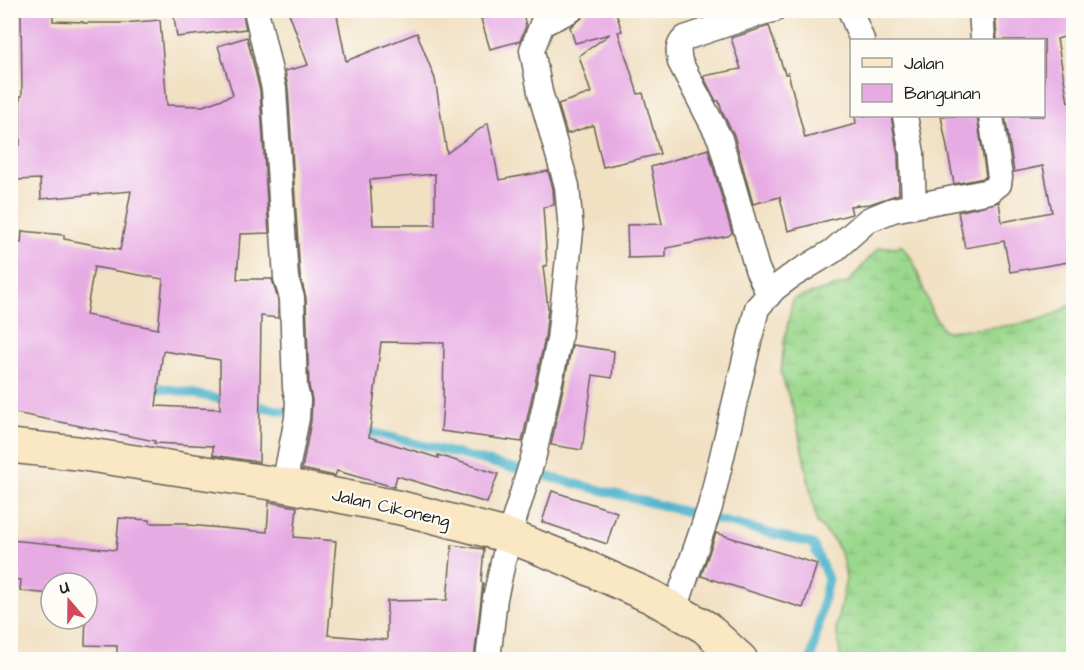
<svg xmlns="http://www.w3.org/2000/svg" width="1084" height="670" font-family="'Architects Daughter',sans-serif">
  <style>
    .wetland { fill: url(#wetland-marsh); stroke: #5c7a54; stroke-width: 1.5 }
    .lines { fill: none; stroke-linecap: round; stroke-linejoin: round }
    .stream { stroke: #4cb2cb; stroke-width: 9 }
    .building { fill: #e7abe4; fill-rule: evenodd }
    .street-casing { stroke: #676156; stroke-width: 27 }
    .secondary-casing { stroke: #676156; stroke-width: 36 }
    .street { stroke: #fff; stroke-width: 24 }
    .secondary { stroke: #fae7c3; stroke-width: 33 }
    .labels { text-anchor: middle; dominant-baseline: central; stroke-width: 4.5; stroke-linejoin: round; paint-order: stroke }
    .street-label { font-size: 18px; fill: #1c1c1c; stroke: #fdfcf7 }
  </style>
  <defs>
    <pattern id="wetland-marsh" width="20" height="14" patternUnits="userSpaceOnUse" patternTransform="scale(1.5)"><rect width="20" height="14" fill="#9bd88d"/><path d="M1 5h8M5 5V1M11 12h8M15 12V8" fill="none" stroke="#85b979"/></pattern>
  </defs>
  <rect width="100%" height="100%" fill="#fdfcf7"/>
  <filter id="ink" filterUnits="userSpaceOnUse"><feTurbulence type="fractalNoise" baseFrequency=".0167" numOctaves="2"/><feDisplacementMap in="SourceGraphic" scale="12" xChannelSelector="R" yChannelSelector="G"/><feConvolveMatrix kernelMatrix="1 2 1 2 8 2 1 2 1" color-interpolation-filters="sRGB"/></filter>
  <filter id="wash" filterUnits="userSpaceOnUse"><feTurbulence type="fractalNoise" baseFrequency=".008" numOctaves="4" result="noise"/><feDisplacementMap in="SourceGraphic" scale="24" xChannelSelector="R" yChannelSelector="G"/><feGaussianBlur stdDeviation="1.35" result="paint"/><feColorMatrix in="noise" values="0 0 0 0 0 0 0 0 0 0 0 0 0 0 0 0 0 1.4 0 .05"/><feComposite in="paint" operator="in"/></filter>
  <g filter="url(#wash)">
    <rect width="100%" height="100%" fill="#f1e0c2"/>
    <path class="wetland" d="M902,246l11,14 19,53 12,18c42,-4 95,-2 129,-28v356h-232l-5,-31 10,-49 -3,-19 -8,-18 -18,-19 -22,-108 -14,-41 3,-32 9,-43 55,-16 30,-35z"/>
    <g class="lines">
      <g class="stream">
        <polyline points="147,385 231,401"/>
        <polyline points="248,404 322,419"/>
        <polyline points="359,429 813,544 828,579 811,660"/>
      </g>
    </g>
    <g id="blocks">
      <g class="building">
        <path d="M21,10h32v11l30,1v1h40l37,-3 7,85 36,1 30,-11 -15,-49 29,-9 13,54 9,142 -29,1 -3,45h35l6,21v18l-17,-2 -2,146 -46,-7v-9l-59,-3 1,-2 -145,-29v-170l11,1 1,-12 42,4v4l56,11 11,-59 -90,8 -1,-20 -24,1 -2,-35h6v-49h2zM94,267l69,12 -5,50 -72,-14zM163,351l57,9v49l-64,-3z"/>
        <polygon points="173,10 242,10 246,29 177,37"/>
        <path d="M288,10h48l10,51 71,-28 18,46 12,74 41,-30 11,57 49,-9 5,18 1,16 -11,2 4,59h-4l5,42 -3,30 -23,104 -81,-11 2,-28 1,-60 -63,-1 -12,95 69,21v-3l60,19 -11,29 -90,-27 -3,11 -57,-16 -2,5 -33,-7 9,-48 1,-21 -3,-14 -3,-88 -6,-23 -12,-187 -3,-17 23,-6zM435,174v51h-62l-3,-45z"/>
        <polygon points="511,10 522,10 526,26 520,41 490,49 481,19"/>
        <polygon points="591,10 615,10 622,31 618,32 638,94 643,93 660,154 603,167 593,125 567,134 558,104 591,93 579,56 610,34 575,43 570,27 582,18 585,12"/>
        <polygon points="995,10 1074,10 1074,34 1057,39 1068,102 1074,100 1074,261 1010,272 1004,241 965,248 958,212 999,202 1002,222 1052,212 1043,166 1014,172 1005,116 1044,116 1044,40 997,40"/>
        <polygon points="769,26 785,74 788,73 805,138 856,124 855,116 891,116 898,155 899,194 870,204 850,206 852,214 788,231 780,197 753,204 734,135 722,112 719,101 716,101 703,76 741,69 731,38"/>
        <polygon points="941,116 977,116 986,176 984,178 954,184"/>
        <polygon points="708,149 732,233 728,236 666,248 666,257 628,258 627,225 662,224 651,167"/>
        <polygon points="572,345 614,351 612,378 593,375 582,450 551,445"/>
        <polygon points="552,491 617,512 607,544 542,522"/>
        <polygon points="269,502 297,507 294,537 336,541 328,635 387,640 387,601 447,600 452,545 484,549 481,582 483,583 474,660 117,660 117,646 85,645 87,583 51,583 51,594 20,591 21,580 10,579 10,540 116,550 119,518 150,520 150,523 188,523 188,525 267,532"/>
        <polygon points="716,533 817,564 803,608 701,576"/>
      </g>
    </g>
  </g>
  <g filter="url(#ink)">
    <use href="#blocks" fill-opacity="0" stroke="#676156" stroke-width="1.5"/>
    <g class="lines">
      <defs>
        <g id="street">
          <polyline points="256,10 274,89 286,278 292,298 295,388 298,400 297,418 284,485"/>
          <polyline points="850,10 862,40"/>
          <polyline points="981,10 983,40"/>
          <polyline points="905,116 912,153 914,206"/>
          <path d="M769,295l-12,-26 -37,-130 -40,-77c-2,-11 -3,-16 5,-24l72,-24 16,-4"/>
          <polyline points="675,609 710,507 757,308 774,289 790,277 833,251 868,220 893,210 990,191 999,184 1000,177 991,116"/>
          <polyline points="488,660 495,598 509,536 534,455 559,340 571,231 567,186 540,92 532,50 542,24 571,10"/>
        </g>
        <polyline id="secondary" points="10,446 77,453 284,485 401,508 509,536 572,561 652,597 705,627 741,660"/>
      </defs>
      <use href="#street" class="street-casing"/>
      <use href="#secondary" class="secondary-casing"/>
      <use href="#street" class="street"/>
      <use href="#secondary" class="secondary"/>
    </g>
  </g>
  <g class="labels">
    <g class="street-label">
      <text transform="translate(391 508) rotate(13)">Jalan Cikoneng</text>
    </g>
  </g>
  <rect width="1084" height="670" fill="none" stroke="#fdfcf7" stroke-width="36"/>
  <rect x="850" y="39" width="195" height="78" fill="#fdfcf7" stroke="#a3a29f" stroke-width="1.5"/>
  <rect x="862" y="58" width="30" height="9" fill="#fae7c3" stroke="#a3a29f" stroke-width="1.5"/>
  <text x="904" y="69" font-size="18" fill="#1c1c1c">Jalan</text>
  <rect x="862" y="84" width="30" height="18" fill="#e7abe4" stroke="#a3a29f" stroke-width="1.5"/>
  <text x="904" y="99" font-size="18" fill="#1c1c1c">Bangunan</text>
  <g transform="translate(69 601) rotate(340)"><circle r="28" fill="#fdfcf7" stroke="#a3a29f" stroke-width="1.5"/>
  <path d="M0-4.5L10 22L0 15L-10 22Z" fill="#d1495b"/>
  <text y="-9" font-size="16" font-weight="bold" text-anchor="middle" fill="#1c1c1c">U</text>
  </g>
</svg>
